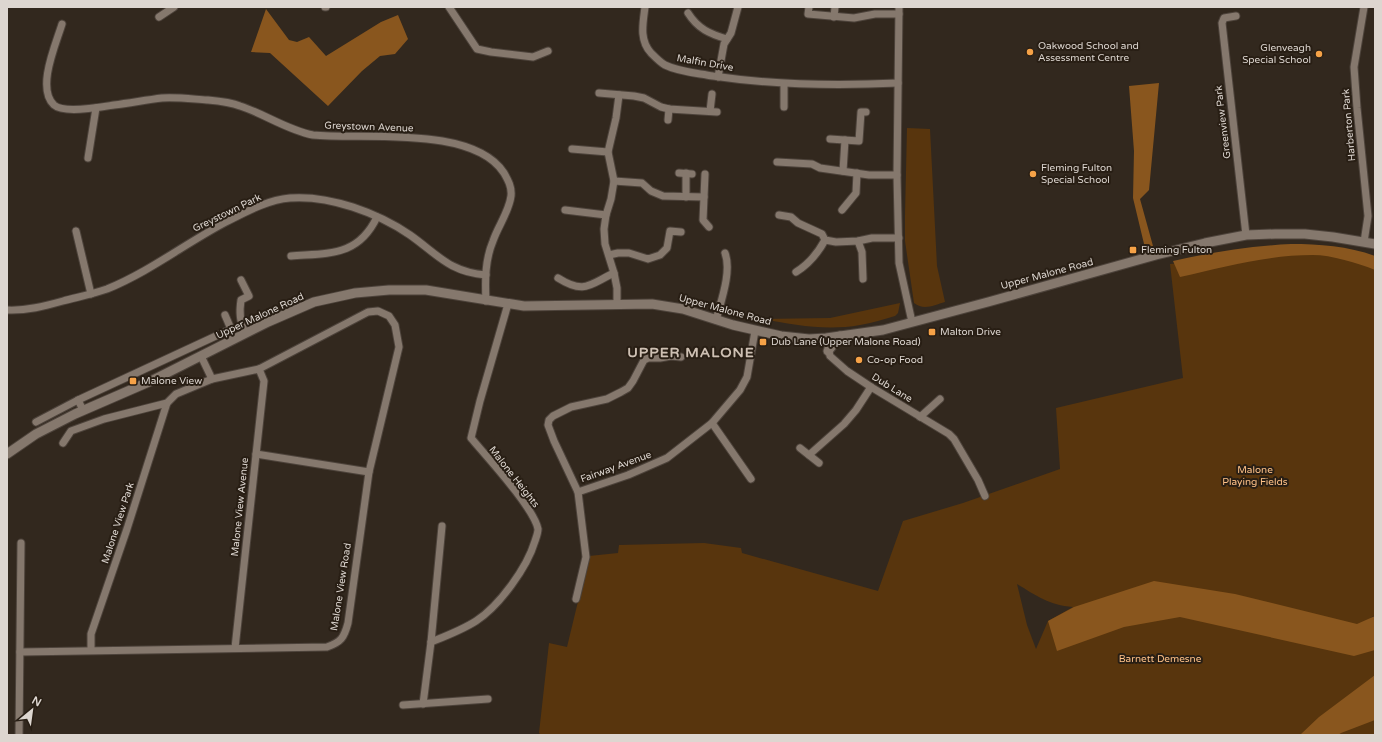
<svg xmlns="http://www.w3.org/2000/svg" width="1382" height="742" font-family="'Varela Round',sans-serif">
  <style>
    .green { fill: #58350d; fill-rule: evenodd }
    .forest { fill: #89561e }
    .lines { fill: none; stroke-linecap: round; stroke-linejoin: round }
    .minor-casing { stroke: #4d433b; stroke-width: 9 }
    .secondary-casing { stroke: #4d433b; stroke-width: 11 }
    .minor { stroke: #85786d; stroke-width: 7 }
    .secondary { stroke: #85786d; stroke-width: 9 }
    .poi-dot { fill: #f6a247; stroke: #281e14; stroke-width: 1.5 }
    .labels { text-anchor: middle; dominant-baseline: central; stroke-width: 4; stroke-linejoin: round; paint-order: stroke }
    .poi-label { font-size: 10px; fill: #ddd6d0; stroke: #281e14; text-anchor: start }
    .street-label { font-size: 10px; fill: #ddd6d0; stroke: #281e14 }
    .park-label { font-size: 10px; fill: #ffc288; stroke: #281e14 }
    .district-label { font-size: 14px; font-weight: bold; letter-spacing: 1px; fill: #cec0b3; stroke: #281e14 }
  </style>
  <rect width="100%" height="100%" fill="#32281e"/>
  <g class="green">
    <path d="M907,128l23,1 7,137 8,36c-11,3 -21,9 -31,1l-9,-62v-26z"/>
    <path d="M1339,249l36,15v351l-6,4 6,-3v119h-834l-2,-2 10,-90 18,4 22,-91 29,-3 1,-8 85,-2 37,5 1,5 136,38 25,-70 60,-18 97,-34 -4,-61 127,-30 -13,-114zM1017,584c20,12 32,21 56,23l-25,14 -12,28 -9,-24z"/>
    <path d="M900,303l-2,10 -3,3c-11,3 -23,7 -35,9 -33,6 -66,0 -98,-6l68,-1z"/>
  </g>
  <g class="forest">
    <polygon points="266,9 289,40 297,42 309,37 326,56 381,22 398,15 408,39 395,54 380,56 362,71 328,106 270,53 251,52"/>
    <polygon points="1159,83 1149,190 1140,199 1153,246 1145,248 1133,198 1134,151 1129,86"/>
    <path d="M1291,244c28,0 57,2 84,12v14c-17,-7 -44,-15 -62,-15 -46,0 -89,12 -133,22l-7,-16c40,-9 77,-15 118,-17z"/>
    <polygon points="1154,581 1235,594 1357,624 1375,616 1375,650 1354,656 1180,617 1124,627 1057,651 1048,621 1074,607"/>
    <polygon points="1375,675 1375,720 1341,733 1338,735 1300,735 1319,717"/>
  </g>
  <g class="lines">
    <defs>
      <g id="minor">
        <polyline points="325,7 326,7"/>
        <polyline points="449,7 477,49 491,52 533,57 548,51"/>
        <path d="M645,7c-2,16 -6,33 6,46 4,4 10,10 14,12 14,7 32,8 48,11 61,9 123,10 185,7"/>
        <polyline points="809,7 808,14 854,18 875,14 899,14"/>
        <polyline points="899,7 897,175 899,263 912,322"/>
        <path d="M688,13c10,16 22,21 39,26"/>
        <polyline points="1236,16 1224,18 1222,23 1246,235"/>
        <polyline points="159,17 174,7"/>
        <polyline points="834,17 835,7"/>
        <path d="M62,24c-6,20 -26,64 -8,81 10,9 47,2 60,0 16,-2 32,-5 48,-7 15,-1 30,1 45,2 11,1 23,2 33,6 25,8 47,24 73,29 50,5 160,-10 191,38 4,7 8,14 7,23 -2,16 -13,30 -18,45 -8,19 -8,39 -7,60"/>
        <polyline points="718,77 724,44 731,33 738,7"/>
        <polyline points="599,93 634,96 644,98 661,107 669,109 717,112"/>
        <polyline points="784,107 784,84"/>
        <polyline points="710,111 712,94"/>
        <polyline points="668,120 669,109"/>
        <polyline points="830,139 859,141 861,112 866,112"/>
        <polyline points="572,149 608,152"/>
        <polyline points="88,158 96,108"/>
        <polyline points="777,162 812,164 820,168 869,175 897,175"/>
        <polyline points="843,171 845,140"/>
        <polyline points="679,173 692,174"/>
        <polyline points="705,174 703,220 709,227"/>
        <polyline points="614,181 642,183 651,191 663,196 704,197"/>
        <polyline points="686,197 686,173"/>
        <polyline points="565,210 606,215"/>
        <polyline points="842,210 856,193 857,173"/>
        <polyline points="779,215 791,217 798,223 822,234 825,240 836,242 858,241 872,238 899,238"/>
        <polyline points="76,231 91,294"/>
        <polyline points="858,241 862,252 863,279"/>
        <polyline points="1364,242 1368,216 1357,108 1354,67 1364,7"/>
        <polyline points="609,255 618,253 629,253 648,259 660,255 667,248 670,231 681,232"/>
        <path d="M291,256c37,-3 67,1 86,-39"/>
        <path d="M796,272c13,-8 22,-19 29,-32"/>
        <path d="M558,278c27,17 32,6 56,-5"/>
        <path d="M241,280l8,16 -8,4c-2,13 -1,21 4,33"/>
        <polyline points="617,305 617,288 614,273 605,244 604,229 606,215 611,199 614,181 608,152 616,118 619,95"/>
        <path d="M7,310c19,1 38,-4 56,-9 15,-4 30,-7 44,-12 42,-17 79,-46 119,-67 20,-10 41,-22 64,-24 40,-3 88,15 120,37 27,19 39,37 76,40"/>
        <path d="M716,320c5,-19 16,-49 9,-67"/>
        <polyline points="826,338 830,356 847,371 871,387 949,434 954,439 978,480 985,496"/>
        <polyline points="201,356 212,379"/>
        <polyline points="83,410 78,400 231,329 225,315"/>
        <polyline points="920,417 940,399"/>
        <polyline points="36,422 78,400"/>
        <polyline points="712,423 751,479"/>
        <polyline points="800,448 819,463"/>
        <polyline points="256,454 369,472"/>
        <polyline points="809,455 844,424 856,410 871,387"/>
        <polyline points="578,492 628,475 667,458 712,423 740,390 747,377 755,331"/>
        <polyline points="576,599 586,557 578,492 554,441 548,425 549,420 553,416 571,407 607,399 621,392 628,388 633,381 644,360 648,358 660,358 671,356 681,357"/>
        <path d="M431,642c15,-6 31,-12 45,-21 23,-15 51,-53 59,-80 1,-3 3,-8 3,-12 -4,-21 -51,-72 -67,-91l9,-37 28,-97"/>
        <polyline points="235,648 264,381 259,369"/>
        <polyline points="91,650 91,634 127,529 167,403"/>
        <path d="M20,652l307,-5c14,-5 17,-9 21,-24l21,-151 30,-125 -4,-22 -6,-9 -11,-5 -10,1 -109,57 -47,10 -36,15 -9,9 -63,16 -33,12 -8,12"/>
        <polyline points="423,704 431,642 442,526"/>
        <polyline points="403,705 488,699"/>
        <polyline points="19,735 21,543"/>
      </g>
      <g id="secondary">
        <polyline points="828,351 840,336"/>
        <polyline points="7,454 36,434 75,414 151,381 268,322 314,302 355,293 389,290 426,290 524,306 652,304 683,309 733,325 781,336 809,339 826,338 883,330 988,302 1156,255 1205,243 1246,235 1275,234 1305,234 1333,237 1375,244"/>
      </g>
    </defs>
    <use href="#minor" class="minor-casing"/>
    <use href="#secondary" class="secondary-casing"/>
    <use href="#minor" class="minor"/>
    <use href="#secondary" class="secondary"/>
  </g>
  <g class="poi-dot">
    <circle cx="1030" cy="52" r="4"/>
    <circle cx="1319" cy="54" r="4"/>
    <circle cx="1033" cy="174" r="4"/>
    <rect x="1129" y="246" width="8" height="8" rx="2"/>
    <rect x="928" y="328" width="8" height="8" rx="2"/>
    <rect x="759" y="338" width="8" height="8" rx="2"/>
    <circle cx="859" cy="360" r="4"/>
    <rect x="129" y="377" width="8" height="8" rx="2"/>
  </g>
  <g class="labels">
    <g class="poi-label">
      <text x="1038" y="46">Oakwood School and<tspan x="1038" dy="12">Assessment Centre</tspan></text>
      <text x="1311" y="48" text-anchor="end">Glenveagh<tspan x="1311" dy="12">Special School</tspan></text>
      <text x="1041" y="168">Fleming Fulton<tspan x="1041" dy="12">Special School</tspan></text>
      <text x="1141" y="250">Fleming Fulton</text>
      <text x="940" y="332">Malton Drive</text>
      <text x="771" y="342">Dub Lane (Upper Malone Road)</text>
      <text x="867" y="360">Co-op Food</text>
      <text x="141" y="381">Malone View</text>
    </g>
    <g class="street-label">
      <text transform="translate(705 63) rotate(10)">Malfin Drive</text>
      <text transform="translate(1223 122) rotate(-97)">Greenview Park</text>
      <text transform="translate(1349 125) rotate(-95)">Harberton Park</text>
      <text transform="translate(369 127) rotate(2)">Greystown Avenue</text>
      <text transform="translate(227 213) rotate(-26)">Greystown Park</text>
      <text transform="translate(1047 274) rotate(-15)">Upper Malone Road</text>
      <text transform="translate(725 310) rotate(15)">Upper Malone Road</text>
      <text transform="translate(260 316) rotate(-25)">Upper Malone Road</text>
      <text transform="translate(892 388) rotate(32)">Dub Lane</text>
      <text transform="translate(616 467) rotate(-20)">Fairway Avenue</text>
      <text transform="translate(514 477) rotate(52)">Malone Heights</text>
      <text transform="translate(240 507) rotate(-84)">Malone View Avenue</text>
      <text transform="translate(118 523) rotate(-72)">Malone View Park</text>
      <text transform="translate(341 587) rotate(-81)">Malone View Road</text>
    </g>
    <g class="park-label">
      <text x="1255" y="470">Malone<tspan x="1255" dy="12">Playing Fields</tspan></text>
      <text x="1160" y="659">Barnett Demesne</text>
    </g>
    <g class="district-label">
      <text x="691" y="352">UPPER MALONE</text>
    </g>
  </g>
  <rect width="1382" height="742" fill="none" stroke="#ddd6d0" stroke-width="16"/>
  <g transform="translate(32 710) rotate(29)" stroke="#281e14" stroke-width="3" paint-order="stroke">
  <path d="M0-3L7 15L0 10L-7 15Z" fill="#ddd6d0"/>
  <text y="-6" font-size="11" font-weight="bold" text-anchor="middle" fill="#ddd6d0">N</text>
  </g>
</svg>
